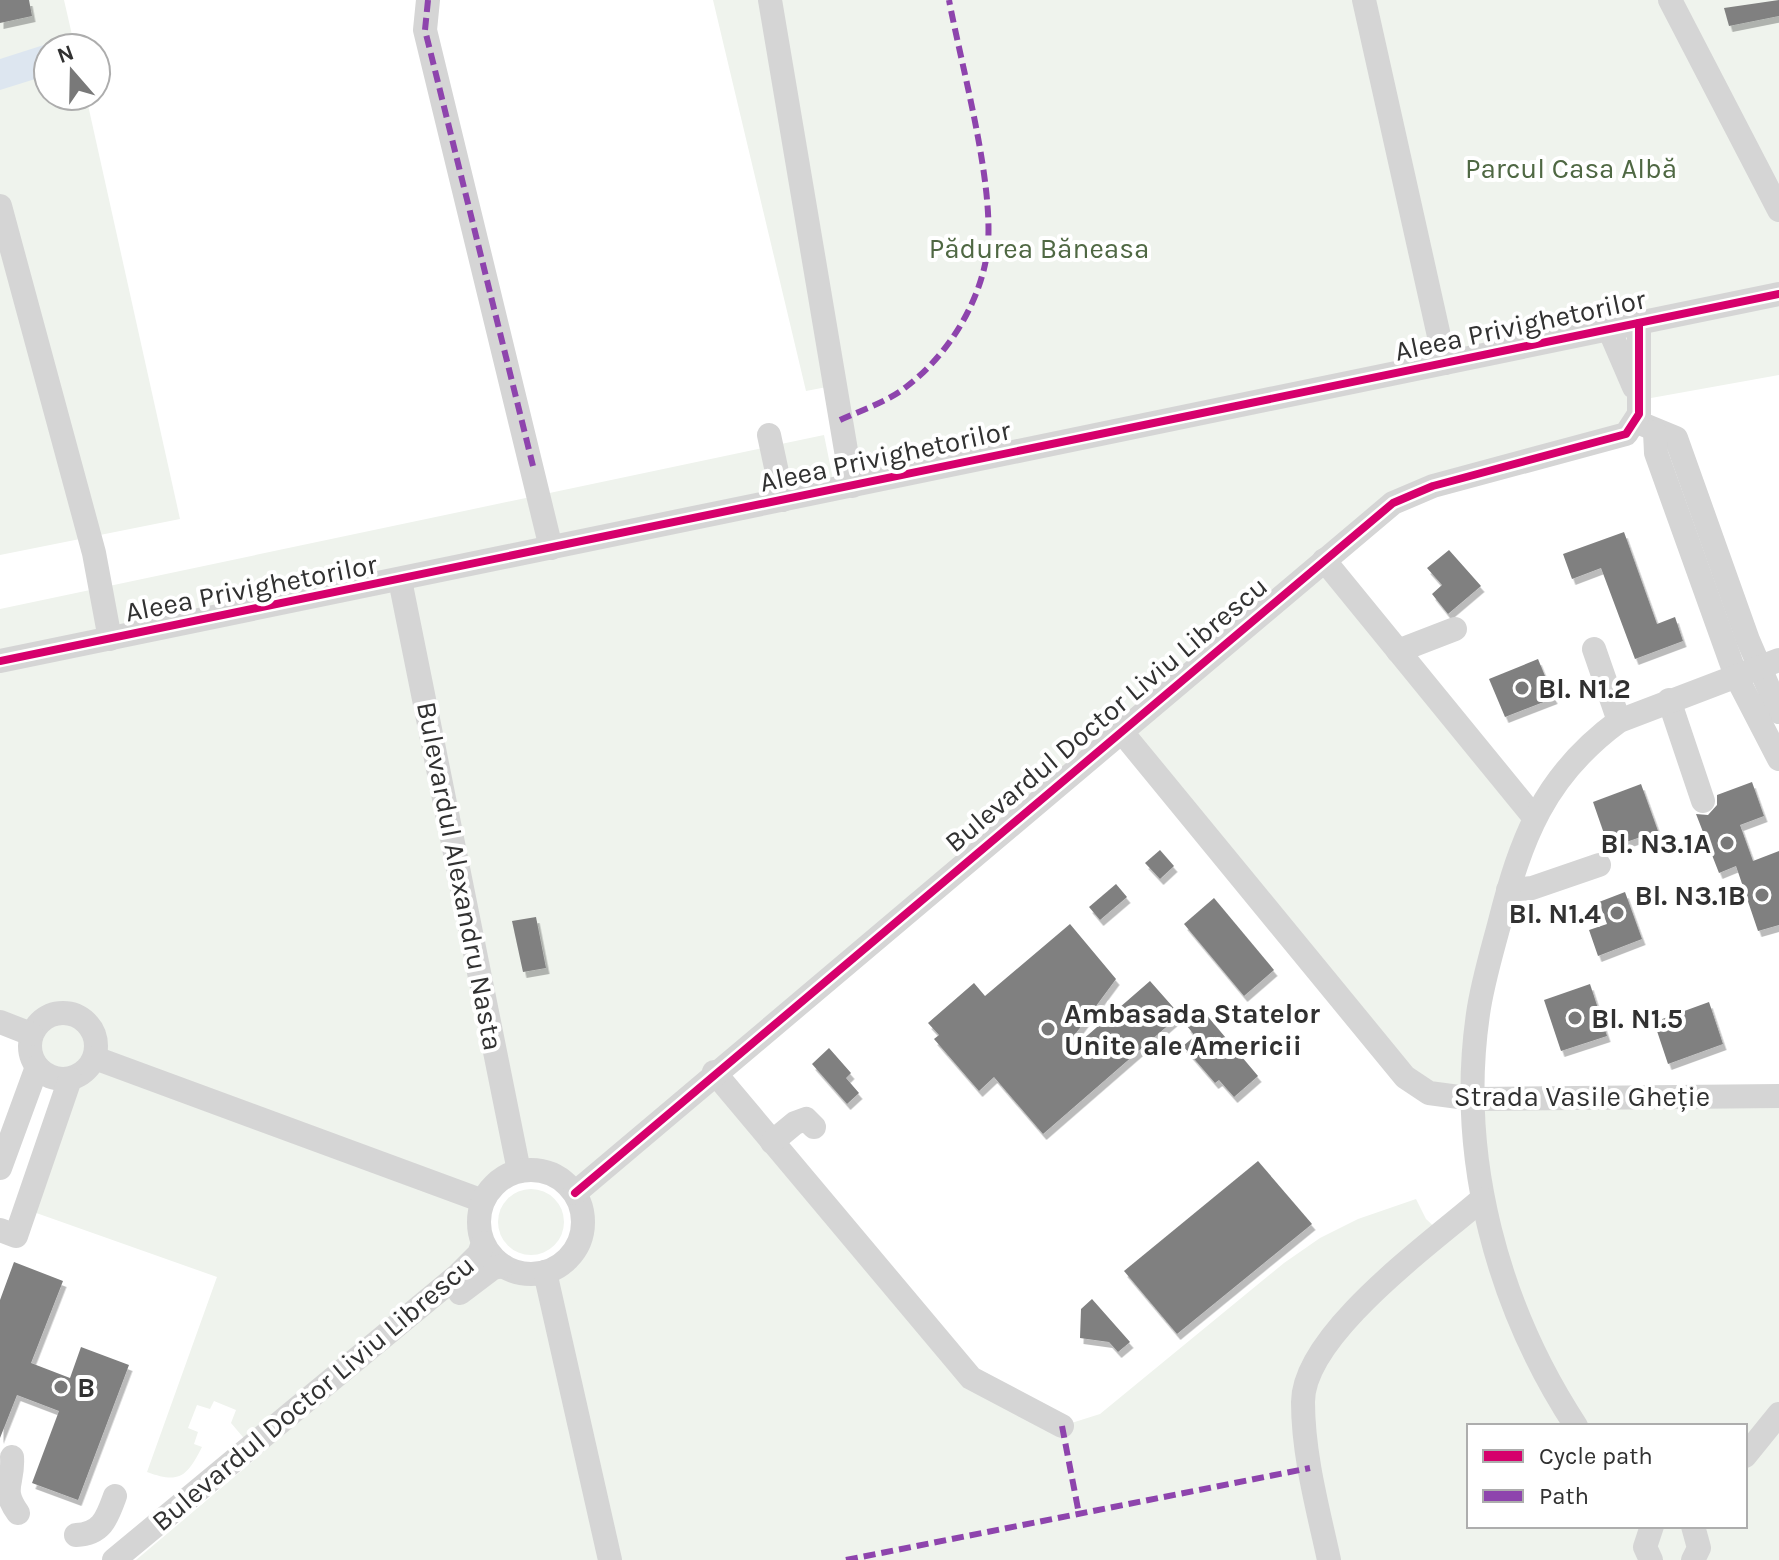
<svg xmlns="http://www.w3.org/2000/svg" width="1779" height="1560" font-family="Karla,sans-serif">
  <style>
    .green { fill: #eff3ed; fill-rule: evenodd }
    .water { fill: #dde6f0 }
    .building { fill: #808080; filter: url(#shadow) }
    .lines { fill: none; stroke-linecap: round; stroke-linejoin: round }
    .minor { stroke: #d5d5d5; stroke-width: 24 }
    .quiet { stroke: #8e44ad; stroke-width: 6; stroke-dasharray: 12 6; stroke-linecap: butt }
    .cycleway-casing { stroke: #fff; stroke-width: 13 }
    .cycleway { stroke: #d6006c; stroke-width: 8 }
    .poi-dot { fill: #797979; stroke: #fff; stroke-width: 3 }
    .labels { text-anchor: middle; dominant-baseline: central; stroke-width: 8; stroke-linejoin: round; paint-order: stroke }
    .park-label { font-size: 28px; fill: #4f6843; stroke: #fff }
    .street-label { font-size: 28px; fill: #313131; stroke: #fff }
    .poi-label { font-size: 28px; font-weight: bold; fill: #313131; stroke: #fff; text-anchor: start }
  </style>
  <defs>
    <filter id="shadow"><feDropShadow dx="3.5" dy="6" stdDeviation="0" flood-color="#0004"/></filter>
  </defs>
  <rect width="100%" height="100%" fill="#fff"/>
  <g class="green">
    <polygon points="0,0 64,0 75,48 48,48 48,96 86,96 180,519 0,555"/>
    <path d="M713,0h1066v375l-139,25 -3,21 -204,65 -109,74 209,256 -25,74 -34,209 305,-3v464h-1643l123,-104 -28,-33 5,-13 -22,-9 -4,8 -13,-4 -9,23 10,4 -4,12 8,3c-15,30 -23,37 -55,25l70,-195 -192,-68 34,-129 -22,-13 -8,-23 -29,-22v-413l824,-174 11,54 17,-3 -20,-100 -26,5zM1121,731l308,362 45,6 8,100 -40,35 -16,-15 -10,-20 -58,20 -38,19 -36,25 -184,151 -38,12 -91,-48 -256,-306zM540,1170c39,14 60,59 25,91 -10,8 -21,12 -34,12 -69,2 -70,-108 9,-103zM1469,1426h276v100h-276z"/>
    <circle cx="531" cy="1222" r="33"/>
  </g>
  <polygon class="water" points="50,43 48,75 0,90 0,59"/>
  <g class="building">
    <polygon points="0,0 29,0 32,16 0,23"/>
    <polygon points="1779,0 1779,16 1729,26 1724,8"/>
    <polygon points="1624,532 1657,624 1675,617 1683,641 1635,659 1601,568 1572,579 1563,554"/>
    <polygon points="1449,550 1481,586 1448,614 1432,594 1442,585 1427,568"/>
    <polygon points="1538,659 1554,698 1505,717 1489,679"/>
    <polygon points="1752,782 1764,816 1740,825 1753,861 1779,851 1779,925 1758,931 1736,866 1719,873 1696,814 1708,815 1717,805 1717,795"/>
    <polygon points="1641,784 1658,831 1609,848 1593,802"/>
    <polygon points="1160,850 1174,866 1160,879 1145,863"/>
    <polygon points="1116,884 1127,897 1100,920 1089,907"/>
    <polygon points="1625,892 1642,939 1598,956 1589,930 1607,924 1599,902"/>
    <polygon points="1214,898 1274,970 1244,996 1184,924"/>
    <polygon points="536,917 546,968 523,972 512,921"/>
    <polygon points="1070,924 1116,979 1068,1044 1073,1048 1150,981 1180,1015 1043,1134 994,1077 979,1091 934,1039 939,1035 928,1023 974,983 985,996"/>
    <polygon points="1590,984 1607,1036 1561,1051 1544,1000"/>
    <polygon points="1709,1002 1723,1044 1668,1064 1654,1022"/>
    <polygon points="1204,1012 1258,1076 1234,1097 1219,1080 1215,1083 1183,1046 1195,1036 1187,1026"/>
    <polygon points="829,1048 851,1073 846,1078 859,1093 847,1104 812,1064"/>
    <polygon points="1258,1161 1312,1224 1177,1334 1124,1271"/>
    <polygon points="14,1262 63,1281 31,1363 70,1378 81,1347 129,1365 78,1500 32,1483 59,1411 17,1395 0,1438 0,1300"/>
    <polygon points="1092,1299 1130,1342 1118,1352 1109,1342 1080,1338 1081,1309"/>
  </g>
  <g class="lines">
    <g class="minor">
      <polyline points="428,0 425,30 551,548"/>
      <polyline points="770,0 852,486"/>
      <polyline points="1364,0 1445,363"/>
      <polyline points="1670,0 1779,210"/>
      <polyline points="0,206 94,553 110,639"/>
      <polyline points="1609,329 1634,387"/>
      <polyline points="1642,424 1676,438 1748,640 1779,712"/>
      <polyline points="1655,432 1656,453 1736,676 1779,759"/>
      <polyline points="769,435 783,500"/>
      <polyline points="1324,560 1533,816"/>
      <polyline points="400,580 519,1171"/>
      <polyline points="1594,649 1619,721"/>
      <polyline points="1398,651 1455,629"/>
      <polyline points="0,661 1779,294"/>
      <polyline points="1669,700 1703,801"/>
      <polyline points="1121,731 1405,1077 1429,1093 1474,1099 1779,1096"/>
      <polyline points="1508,890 1532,888 1599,865"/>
      <circle cx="63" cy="1046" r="33"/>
      <polyline points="0,1022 31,1034"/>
      <polyline points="95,1058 483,1201"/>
      <polyline points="714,1072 971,1378 1062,1426"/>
      <polyline points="772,1142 795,1123 806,1119 814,1127"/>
      <polyline points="0,1168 37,1067"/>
      <circle cx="531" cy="1222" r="52"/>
      <polyline points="575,1193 1393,503 1433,486 1626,434 1639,414 1639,323"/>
      <polyline points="0,1230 16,1236 70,1079"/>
      <polyline points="545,1272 610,1560"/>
      <polyline points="460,1293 493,1268 503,1266"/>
      <path d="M1576,1426c-78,-119 -119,-268 -98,-412 4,-29 13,-59 21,-89 22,-87 45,-149 120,-204l160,-61"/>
      <polyline points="1745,1456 1779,1414"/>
      <path d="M12,1457c2,27 -12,31 6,56"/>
      <polyline points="1693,1526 1699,1548 1693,1560"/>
      <path d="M76,1535c26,-1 31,-17 39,-39"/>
      <polyline points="114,1560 458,1275 479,1254 483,1243"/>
      <path d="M1329,1560c-11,-51 -26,-105 -26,-158 0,-68 130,-160 179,-203"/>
      <polyline points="1651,1560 1645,1547 1652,1526"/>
    </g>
    <g class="quiet">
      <polyline points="428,0 425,30 533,466"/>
      <path d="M840,420c22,-10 47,-18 66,-33 41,-31 73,-82 81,-133 9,-66 -25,-185 -38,-254"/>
      <polyline points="1062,1426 1079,1514"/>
      <polyline points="846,1560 1310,1468"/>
    </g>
    <defs>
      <g id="cycleway">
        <polyline points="0,661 1779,294"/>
        <polyline points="575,1193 1393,503 1433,486 1626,434 1639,414 1639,323"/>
      </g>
    </defs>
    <use href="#cycleway" class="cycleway-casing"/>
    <use href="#cycleway" class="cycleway"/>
  </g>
  <g class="poi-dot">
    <circle cx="1522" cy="688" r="8"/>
    <circle cx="1727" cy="843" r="8"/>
    <circle cx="1762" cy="895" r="8"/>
    <circle cx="1617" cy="913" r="8"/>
    <circle cx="1575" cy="1018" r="8"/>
    <circle cx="1048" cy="1029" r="8"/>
    <circle cx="61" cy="1387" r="8"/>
  </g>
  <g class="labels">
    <g class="park-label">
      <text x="1571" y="168">Parcul Casa Albă</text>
      <text x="1039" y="248">Pădurea Băneasa</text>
    </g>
    <g class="street-label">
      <text transform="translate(1520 325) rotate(-12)">Aleea Privighetorilor</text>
      <text transform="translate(885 456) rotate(-12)">Aleea Privighetorilor</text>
      <text transform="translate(251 588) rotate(-11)">Aleea Privighetorilor</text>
      <text transform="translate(1106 714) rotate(-40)">Bulevardul Doctor Liviu Librescu</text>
      <text transform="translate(460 876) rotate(79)">Bulevardul Alexandru Nasta</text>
      <text x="1582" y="1096">Strada Vasile Gheție</text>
      <text transform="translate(313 1393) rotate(-40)">Bulevardul Doctor Liviu Librescu</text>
    </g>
    <g class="poi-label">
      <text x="1538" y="688">Bl. N1.2</text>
      <text x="1711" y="843" text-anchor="end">Bl. N3.1A</text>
      <text x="1746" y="895" text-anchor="end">Bl. N3.1B</text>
      <text x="1601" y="913" text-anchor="end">Bl. N1.4</text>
      <text x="1064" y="1013">Ambasada Statelor<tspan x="1064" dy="32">Unite ale Americii</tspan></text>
      <text x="1591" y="1018">Bl. N1.5</text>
      <text x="77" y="1387">B</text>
    </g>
  </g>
  <rect x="1467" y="1424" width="280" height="104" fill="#ffffff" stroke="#adadad" stroke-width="2"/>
  <rect x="1483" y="1450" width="40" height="12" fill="#d6006c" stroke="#adadad" stroke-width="2"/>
  <text x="1539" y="1464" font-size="24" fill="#313131">Cycle path</text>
  <rect x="1483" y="1490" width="40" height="12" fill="#8e44ad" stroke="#adadad" stroke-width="2"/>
  <text x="1539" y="1504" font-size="24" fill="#313131">Path</text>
  <g transform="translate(72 72) rotate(340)"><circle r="38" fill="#ffffff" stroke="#adadad" stroke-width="2"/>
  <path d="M0-6L14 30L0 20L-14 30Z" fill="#797979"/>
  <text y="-12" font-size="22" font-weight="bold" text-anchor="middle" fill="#313131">N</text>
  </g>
</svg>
